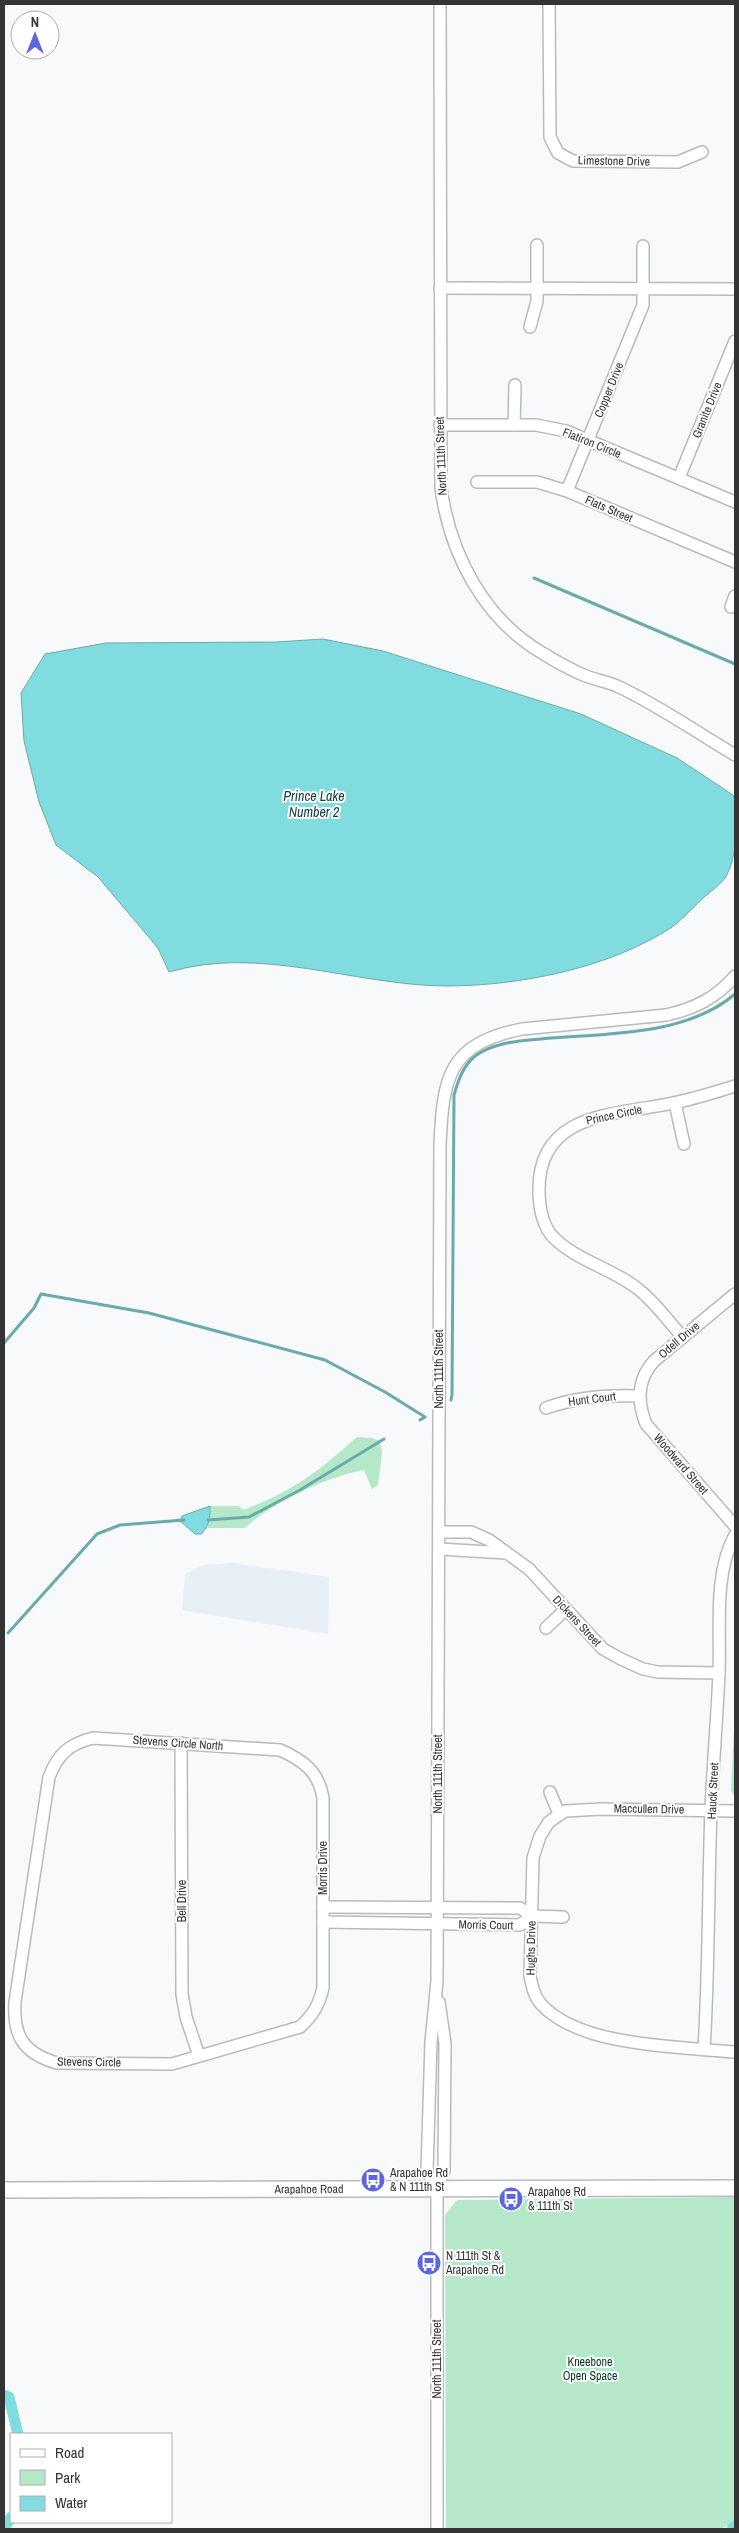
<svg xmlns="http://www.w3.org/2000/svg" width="739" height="2533" font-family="'Archivo Narrow',sans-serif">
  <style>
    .built { fill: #e8eff6 }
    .green { fill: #b4e8c9 }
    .water { fill: #81dce0; stroke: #6aaaad }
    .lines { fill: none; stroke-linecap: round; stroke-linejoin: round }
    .stream { stroke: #6aaaad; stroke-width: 3 }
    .canal { stroke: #81dce0; stroke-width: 11 }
    .minor-casing { stroke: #b9babb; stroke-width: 14 }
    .major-casing { stroke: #b9babb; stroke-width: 18 }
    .minor { stroke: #fff; stroke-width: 11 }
    .major { stroke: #fff; stroke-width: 15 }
    .labels { text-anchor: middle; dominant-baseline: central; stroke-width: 4; stroke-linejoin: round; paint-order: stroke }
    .street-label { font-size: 12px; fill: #343435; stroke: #fff }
    .poi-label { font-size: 12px; fill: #343435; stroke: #fff; text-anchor: start }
    .park-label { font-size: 12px; fill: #023b23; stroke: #fff }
    .water-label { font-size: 14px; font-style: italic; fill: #144042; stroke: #fff }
  </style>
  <rect width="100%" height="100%" fill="#f8f9fa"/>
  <polygon class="built" points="234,1563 329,1577 328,1634 182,1610 185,1574 203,1565"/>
  <g class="green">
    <path d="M357,1437l15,1 8,3 2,12 -4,32 -6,4 -8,-19c-36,6 -93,33 -119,58h-38l3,-8v-14h29l4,4c49,-18 76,-39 114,-73z"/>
    <polygon points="735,1710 735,1798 731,1790"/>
    <polygon points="735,2197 735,2522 720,2529 446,2529 445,2215 457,2200"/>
  </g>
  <g class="water">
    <path d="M323,639l60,12 198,63 96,44 56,37 2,5c0,26 4,55 -10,78 -6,8 -18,16 -25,23 -9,8 -18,19 -28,26 -62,41 -152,59 -227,59 -92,-1 -185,-41 -276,-14l-11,-24 -60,-71 -42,-32 -17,-43 -15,-61 -3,-48 24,-39 61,-11 170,-1z"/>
    <path d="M210,1506c0,12 0,19 -9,28h-6l-15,-13 2,-5z"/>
  </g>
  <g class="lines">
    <g class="stream">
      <polyline points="534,578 735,664"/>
      <polyline points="4,1343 34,1308 41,1294 149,1313 325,1360 385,1392 425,1417 420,1420"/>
      <path d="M451,1400l1,-5 2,-300c4,-14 9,-29 21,-39 19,-14 45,-15 66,-17 63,-6 144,-2 194,-45"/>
      <polyline points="208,1520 249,1517 300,1490 384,1439"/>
      <polyline points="8,1633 97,1534 120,1525 184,1520"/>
    </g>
    <g class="canal">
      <polyline points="4,2395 9,2397 18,2434"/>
      <polyline points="4,2529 11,2517"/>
      <polyline points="732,2529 735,2526"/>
    </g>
    <defs>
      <g id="minor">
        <path d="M440,4l1,484c9,66 43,132 103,166 11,7 24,14 37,20 11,5 24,7 36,12 41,19 79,46 118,69"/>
        <polyline points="549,4 550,137 558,153 573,161 678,162 702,152"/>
        <polyline points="440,288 735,289"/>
        <polyline points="530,327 537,301 537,245"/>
        <polyline points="440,425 536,425 566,431 735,502"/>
        <polyline points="514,425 515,385"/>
        <polyline points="679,478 735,341"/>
        <polyline points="477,482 537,482 567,491 735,562"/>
        <polyline points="567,491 643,305 643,246"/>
        <polyline points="731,607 735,596"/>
        <polyline points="675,1103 684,1144"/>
        <path d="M735,1294l-81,67c-17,19 -17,40 -8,63l89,102"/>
        <path d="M682,1336c-14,-15 -27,-34 -44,-47 -26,-21 -59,-27 -84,-51 -12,-12 -15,-33 -15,-49 0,-78 79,-74 134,-86 21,-4 42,-11 62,-17"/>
        <path d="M546,1408c31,-11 60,-13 93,-12"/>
        <polyline points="439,1532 471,1532 489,1540 529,1569 603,1649 621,1659 643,1669 658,1672 719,1673"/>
        <polyline points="439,1549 506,1553"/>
        <polyline points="546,1628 566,1609"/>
        <path d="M93,1738l187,12c23,10 39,22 43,48v190c-4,17 -10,27 -23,39l-128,37 -115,-1c-34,-10 -44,-27 -42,-61l34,-225c9,-23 20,-33 44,-39z"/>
        <polyline points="181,1743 182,1994 186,2017 199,2056"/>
        <polyline points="550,1792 559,1814"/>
        <path d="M735,1811l-134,-2 -36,2 -16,11 -9,14 -7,22 -3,118c2,10 4,20 11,28 38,43 140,43 194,48"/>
        <polyline points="323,1907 520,1908 532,1916 563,1917"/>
        <polyline points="323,1922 520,1925 532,1916"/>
        <path d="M704,2049c5,-80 4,-159 7,-239 2,-46 6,-91 8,-137 2,-44 -6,-98 16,-138"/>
        <path d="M437,2188l-10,-17 4,-129 6,-61 3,-836c3,-68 8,-101 82,-116l144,-14c28,-6 50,-17 69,-39"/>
        <polyline points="437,2529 437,2188 444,2171 445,2043 439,2002"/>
      </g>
      <g id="major">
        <path id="s1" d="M4,2190l731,-2"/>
      </g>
    </defs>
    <use href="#minor" class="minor-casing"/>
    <use href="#major" class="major-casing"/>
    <use href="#minor" class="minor"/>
    <use href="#major" class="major"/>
  </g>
  <defs>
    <symbol id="bus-disc" viewBox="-11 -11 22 22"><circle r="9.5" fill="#5c66de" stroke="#fff"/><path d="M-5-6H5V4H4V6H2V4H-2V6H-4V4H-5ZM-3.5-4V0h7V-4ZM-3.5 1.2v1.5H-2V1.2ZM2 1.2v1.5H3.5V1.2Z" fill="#fff"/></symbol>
  </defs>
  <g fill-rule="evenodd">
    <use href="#bus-disc" x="359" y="2166" width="28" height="28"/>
    <use href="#bus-disc" x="497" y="2185" width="28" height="28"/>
    <use href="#bus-disc" x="415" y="2249" width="28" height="28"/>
  </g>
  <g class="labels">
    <g class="street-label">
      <text transform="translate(614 161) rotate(1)">Limestone Drive</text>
      <text transform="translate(609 390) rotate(-68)">Copper Drive</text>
      <text transform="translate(707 410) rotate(-68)">Granite Drive</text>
      <text transform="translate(592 443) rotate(22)">Flatiron Circle</text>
      <text transform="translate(441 456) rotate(-92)">North 111th Street</text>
      <text transform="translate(609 509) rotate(23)">Flats Street</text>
      <text transform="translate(614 1115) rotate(-12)">Prince Circle</text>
      <text transform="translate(679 1340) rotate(-40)">Odell Drive</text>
      <text transform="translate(439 1369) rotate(-90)">North 111th Street</text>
      <text transform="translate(592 1399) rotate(-7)">Hunt Court</text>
      <text transform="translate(681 1464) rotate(49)">Woodward Street</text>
      <text transform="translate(577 1621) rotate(47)">Dickens Street</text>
      <text transform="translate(178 1743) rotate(4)">Stevens Circle North</text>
      <text transform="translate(438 1774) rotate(-90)">North 111th Street</text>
      <text transform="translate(713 1791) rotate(-87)">Hauck Street</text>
      <text transform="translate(649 1809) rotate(1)">Maccullen Drive</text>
      <text transform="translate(323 1868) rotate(-90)">Morris Drive</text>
      <text transform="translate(182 1901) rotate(-90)">Bell Drive</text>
      <text transform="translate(486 1925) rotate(1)">Morris Court</text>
      <text transform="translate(531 1948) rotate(-89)">Hughs Drive</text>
      <text transform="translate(89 2062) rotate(1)">Stevens Circle</text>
      <text stroke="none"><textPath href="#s1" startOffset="305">Arapahoe Road</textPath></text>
      <text transform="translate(437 2359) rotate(-90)">North 111th Street</text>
    </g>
    <g class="poi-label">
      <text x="390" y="2173">Arapahoe Rd<tspan x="390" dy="14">&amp; N 111th St</tspan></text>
      <text x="528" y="2192">Arapahoe Rd<tspan x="528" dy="14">&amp; 111th St</tspan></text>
      <text x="446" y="2256">N 111th St &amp;<tspan x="446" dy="14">Arapahoe Rd</tspan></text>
    </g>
    <g class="park-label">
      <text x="590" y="2362">Kneebone<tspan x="590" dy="14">Open Space</tspan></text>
    </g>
    <g class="water-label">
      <text x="314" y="796">Prince Lake<tspan x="314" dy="16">Number 2</tspan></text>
    </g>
  </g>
  <rect width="739" height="2533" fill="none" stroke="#343435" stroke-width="10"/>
  <rect x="10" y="2433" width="162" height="90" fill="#ffffff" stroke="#aeaeae"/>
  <rect x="20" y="2449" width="25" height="8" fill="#ffffff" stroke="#aeaeae"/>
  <text x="55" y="2458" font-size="15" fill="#343435">Road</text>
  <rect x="20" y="2470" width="25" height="15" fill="#b4e8c9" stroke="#aeaeae"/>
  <text x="55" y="2483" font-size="15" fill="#343435">Park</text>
  <rect x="20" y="2496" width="25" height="15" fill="#81dce0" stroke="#aeaeae"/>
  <text x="55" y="2508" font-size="15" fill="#343435">Water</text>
  <g transform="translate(35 35)"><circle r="24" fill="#ffffff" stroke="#aeaeae"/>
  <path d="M0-4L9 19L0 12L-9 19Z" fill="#5c66de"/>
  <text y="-8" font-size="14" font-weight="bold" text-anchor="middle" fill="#343435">N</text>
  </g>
</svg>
